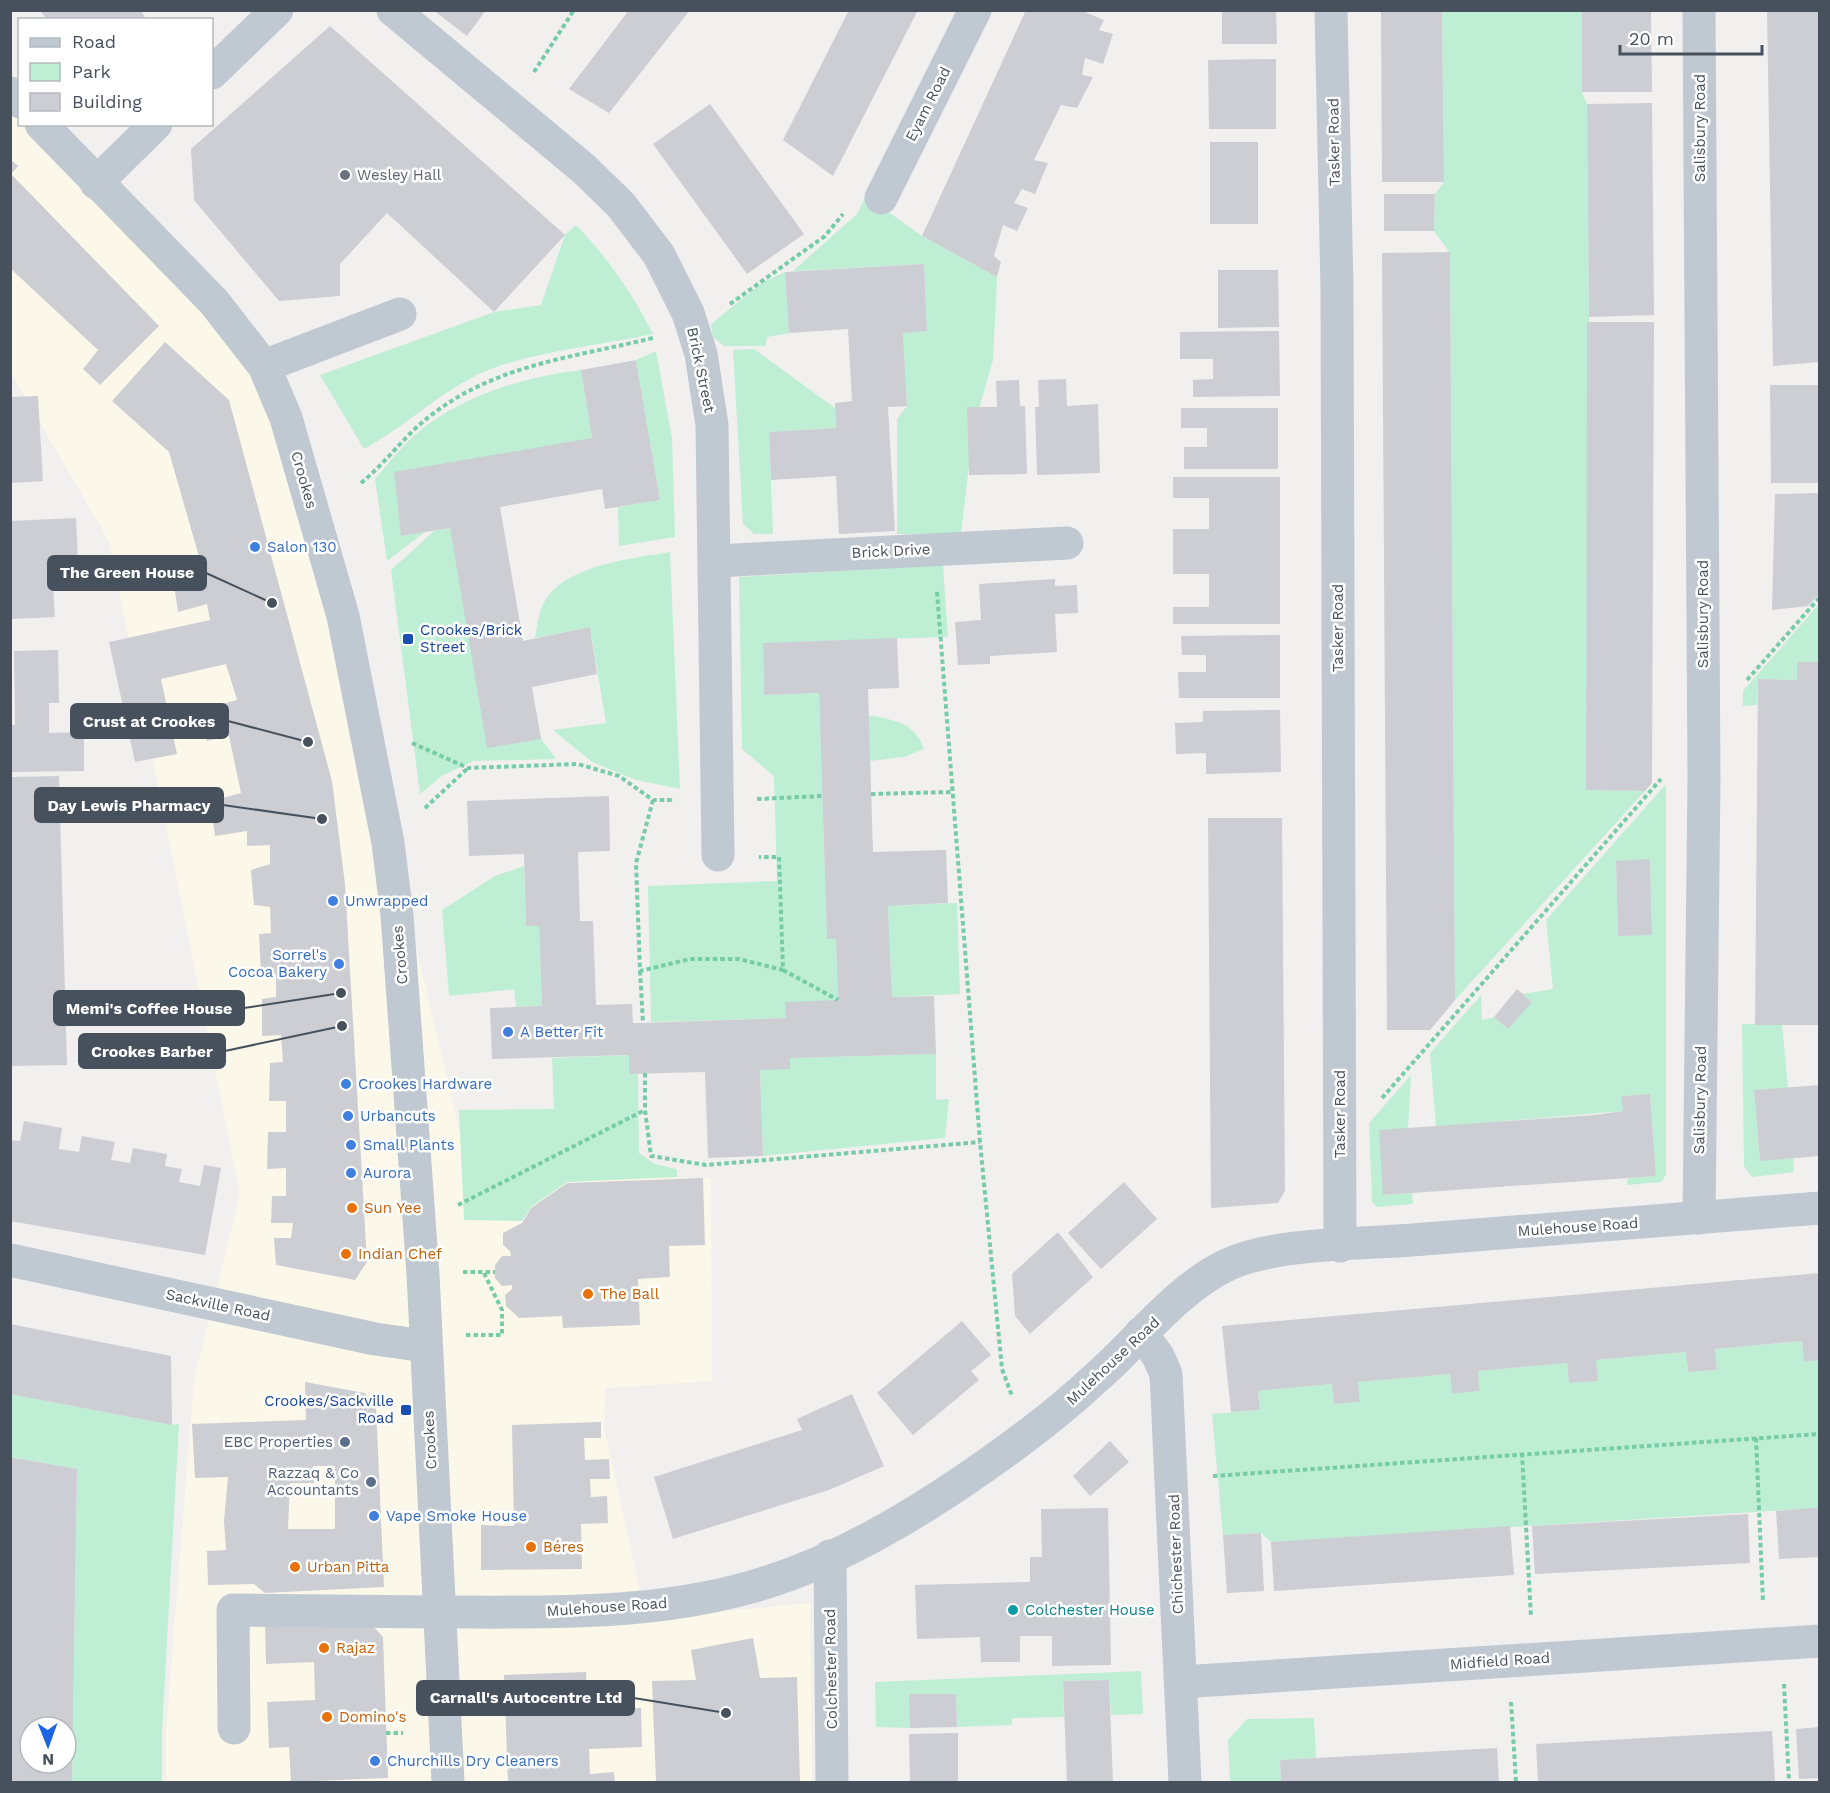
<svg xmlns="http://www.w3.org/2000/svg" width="1830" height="1793" font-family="'Work Sans',sans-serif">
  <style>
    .commercial { fill: #fcf8e9 }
    .green { fill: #beefd4; fill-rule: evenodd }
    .building { fill: #ccced4; fill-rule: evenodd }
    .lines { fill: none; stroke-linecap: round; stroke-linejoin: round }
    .path { stroke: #76cca7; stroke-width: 4; stroke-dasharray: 4.5 3; stroke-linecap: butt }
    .minor { stroke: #c0c9d1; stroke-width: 33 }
    .worship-dot { fill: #6b7280; stroke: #fff; stroke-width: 2 }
    .shop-dot { fill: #3f7fe0; stroke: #fff; stroke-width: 2 }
    .transit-dot { fill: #1a4fb4; stroke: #fff; stroke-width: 2 }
    .food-dot { fill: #e8710a; stroke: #fff; stroke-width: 2 }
    .service-dot { fill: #5c6f8a; stroke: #fff; stroke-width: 2 }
    .culture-dot { fill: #0f9aa8; stroke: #fff; stroke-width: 2 }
    .labels { text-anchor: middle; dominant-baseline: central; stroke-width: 5; stroke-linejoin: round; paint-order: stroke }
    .street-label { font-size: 15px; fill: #47515d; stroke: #fff }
    .worship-label { font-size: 15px; fill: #5b616d; stroke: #fff; text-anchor: start }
    .shop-label { font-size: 15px; fill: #366cbe; stroke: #fff; text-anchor: start }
    .transit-label { font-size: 15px; fill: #164399; stroke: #fff; text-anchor: start }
    .food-label { font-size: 15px; fill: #c56008; stroke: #fff; text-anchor: start }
    .service-label { font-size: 15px; fill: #4e5e75; stroke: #fff; text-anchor: end }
    .culture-label { font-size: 15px; fill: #0d838f; stroke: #fff; text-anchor: start }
    .leader { fill: none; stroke: #47515d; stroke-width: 2 }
    .callout-dot { fill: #47515d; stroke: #fff; stroke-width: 2 }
    .callout { fill: #47515d; stroke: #47515d; stroke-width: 2 }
    .callout-label { font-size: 16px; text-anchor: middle; font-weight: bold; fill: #fff }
  </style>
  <rect width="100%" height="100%" fill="#f2efef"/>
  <polygon class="commercial" points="10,93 19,102 20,124 41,125 264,366 360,711 470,1175 711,1178 712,1381 605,1388 604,1427 646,1619 810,1603 812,1782 166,1782 166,1733 194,1381 240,1194 109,541 11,373"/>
  <g class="green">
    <polygon points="1442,11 1582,11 1582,92 1587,104 1589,316 1586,790 1645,791 1455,1000 1450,253 1434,231 1435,194 1444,182"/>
    <polygon points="866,196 922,236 997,277 993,360 973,430 961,534 897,534 897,419 907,406 903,333 927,331 924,264 793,271 857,214"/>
    <path d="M576,225c32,33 56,68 77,109 -51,11 -133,19 -178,42 -38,19 -72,52 -111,73l-44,-74 174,-63 47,-7 24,-70z"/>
    <polygon points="785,272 789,333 767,337 766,346 724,346 713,337 711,324 762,283"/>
    <polygon points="754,349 835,408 836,428 769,432 773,534 754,534 743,524 733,350"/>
    <polygon points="656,351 672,438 675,537 619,546 618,507 660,500 636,360"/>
    <path d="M581,370l11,68 -191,98 24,-4 -38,29 -12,-82c17,-20 33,-41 55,-56 42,-30 99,-47 151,-53z"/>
    <polygon points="450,528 541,739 556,759 473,761 442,776 420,794 391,570 434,531"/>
    <path d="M670,552l10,237 -44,-9 -44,-18 -39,-32 53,-7 -16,-96 -55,11c2,-10 3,-22 7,-31 17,-42 89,-48 128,-55z"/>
    <polygon points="943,565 948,637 763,643 764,695 819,693 827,938 836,939 838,1000 786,1018 651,1022 648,886 777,881 774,776 742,749 739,577"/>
    <polygon points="1819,604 1819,662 1797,662 1797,680 1758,679 1757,705 1743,706 1743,691"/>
    <path d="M868,715c26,5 47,7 56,34l-20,8 -34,4z"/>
    <path d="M1666,784v391l-5,7 -34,3 1,-7 28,-2 -6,-82 -28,2 1,15 -187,16 -6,-74 51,-58 1,25 12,-3 14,12 23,-28 -8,-7 30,-5 -7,-69zM1650,860l2,74 -34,2 -2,-75z"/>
    <polygon points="524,866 526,925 539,926 542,1006 516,1007 514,989 449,996 442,910 495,876"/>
    <polygon points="957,903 960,994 892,997 888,906"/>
    <polygon points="1742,1024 1782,1024 1788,1088 1754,1090 1760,1160 1793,1158 1794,1172 1752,1177 1744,1166"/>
    <polygon points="936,1054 936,1100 949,1099 945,1138 763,1156 760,1070 790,1058"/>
    <polygon points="629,1055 629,1073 638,1073 639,1153 655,1164 677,1169 677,1177 567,1182 531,1207 522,1221 464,1220 459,1110 554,1109 552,1058"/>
    <polygon points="1411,1075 1408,1129 1384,1195 1412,1193 1413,1204 1378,1207 1372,1202 1369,1123"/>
    <polygon points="1802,1341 1804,1362 1819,1360 1819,1508 1271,1542 1261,1533 1223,1535 1212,1414 1260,1410 1258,1391 1332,1384 1334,1404 1360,1402 1358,1382 1450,1374 1452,1393 1480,1390 1478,1371 1567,1363 1569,1383 1597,1381 1596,1360 1686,1352 1688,1372 1717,1370 1715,1349"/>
    <polygon points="10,1394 172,1425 179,1424 162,1731 162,1782 72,1782 77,1469 11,1457"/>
    <polygon points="1141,1671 1143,1714 1111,1715 1109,1680 1063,1681 1064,1717 1012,1718 1012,1725 957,1727 956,1694 910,1694 910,1728 876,1727 875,1682"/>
    <polygon points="1314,1718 1316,1758 1280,1760 1281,1782 1230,1782 1228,1740 1247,1719"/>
  </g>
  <g class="building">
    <polygon points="39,10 140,10 147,20 48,20"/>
    <polygon points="433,10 486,10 467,36"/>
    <polygon points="629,10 690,10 609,113 569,89"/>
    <polygon points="849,10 918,10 833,176 783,140"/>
    <polygon points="1026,10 1080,10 1104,20 1099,30 1113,34 1103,64 1085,58 1082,75 1093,77 1077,108 1061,105 1034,160 1048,163 1035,194 1022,189 1014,203 1028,208 1017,231 1003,225 994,256 1001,262 997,277 922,236"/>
    <polygon points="1222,10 1276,10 1277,44 1222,44"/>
    <polygon points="1381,10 1442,10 1444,182 1382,182"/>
    <polygon points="1582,10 1651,10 1652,92 1582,92"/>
    <polygon points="1767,10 1820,10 1820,362 1773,366"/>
    <polygon points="330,26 565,235 494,312 387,213 340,264 340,296 279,301 194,200 191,149"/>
    <polygon points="1276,59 1276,129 1209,129 1208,60"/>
    <polygon points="1652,103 1654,315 1589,317 1587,104"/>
    <polygon points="710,104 804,234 747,274 653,144"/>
    <rect x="1210" y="142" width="48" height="82"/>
    <polygon points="10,159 18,166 11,174 159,326 100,385 83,369 98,350 10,268"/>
    <polygon points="1384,194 1435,194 1434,231 1384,231"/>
    <polygon points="1450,252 1455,1000 1430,1030 1387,1030 1382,253"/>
    <polygon points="924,264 927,331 903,333 907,406 888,407 895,531 839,534 836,476 771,480 769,432 836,428 835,403 852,401 848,329 789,333 785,272"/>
    <polygon points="1218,270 1278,270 1279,327 1218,328"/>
    <polygon points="1587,322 1654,322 1652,783 1645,791 1586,790"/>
    <polygon points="1279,331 1280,396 1193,397 1193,380 1213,379 1213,359 1180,359 1180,332"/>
    <polygon points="165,342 229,400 332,781 345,884 367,1262 355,1280 276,1265 274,1238 291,1238 293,1223 271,1223 272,1196 286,1196 286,1168 267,1169 268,1132 286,1132 286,1101 269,1101 270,1063 283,1062 281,1035 262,1036 262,999 276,997 276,974 261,974 259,934 271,933 270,907 254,905 251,870 270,864 270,845 247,846 247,831 215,836 210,801 241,793 229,736 207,741 200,710 237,700 226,664 161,679 177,754 135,762 109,642 210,620 207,604 178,612 174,585 204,574 169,452 112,401"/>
    <polygon points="636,360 660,500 605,509 602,489 500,507 523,641 590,627 597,674 532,687 541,739 487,748 450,528 401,536 394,472 592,438 581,370"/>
    <polygon points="1066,379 1067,406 1098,404 1100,473 1037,475 1035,407 1039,407 1038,380"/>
    <polygon points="1019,380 1020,406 1025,406 1027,474 969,475 967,407 997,407 996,381"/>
    <polygon points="1770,385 1820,385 1820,483 1771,483"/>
    <polygon points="38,396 43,481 10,483 10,397"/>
    <polygon points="1181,408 1278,408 1278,469 1184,469 1184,447 1207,447 1207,428 1181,428"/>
    <polygon points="1173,477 1280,477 1280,624 1173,624 1173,607 1209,607 1209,574 1173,574 1173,529 1209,529 1209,498 1173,498"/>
    <polygon points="1820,493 1820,593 1808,606 1772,610 1775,494"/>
    <polygon points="76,518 79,584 53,586 55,617 12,619 10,521"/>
    <polygon points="1055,579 1055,586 1077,585 1078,613 1055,614 1057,652 990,656 990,664 958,665 955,622 981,620 979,584"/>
    <polygon points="1280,635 1280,698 1179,698 1178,672 1206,672 1206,655 1182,655 1181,636"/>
    <polygon points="897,638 899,688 868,689 873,852 946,850 948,903 888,906 892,997 934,996 936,1054 790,1058 790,1069 760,1070 763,1156 708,1158 705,1072 629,1074 629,1055 492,1059 490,1008 542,1006 539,926 526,926 524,854 469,856 467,801 609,796 610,851 578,852 580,921 593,921 596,1005 632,1004 633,1023 643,1023 786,1018 785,1002 838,1000 836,939 827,939 819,693 764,695 763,643"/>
    <polygon points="58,650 59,703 49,703 49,733 84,732 84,771 10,772 10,725 15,725 14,651"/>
    <polygon points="1797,662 1820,662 1820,1025 1755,1025 1758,679 1797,680"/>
    <polygon points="1280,710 1281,772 1206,774 1206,753 1176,754 1175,723 1203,722 1203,711"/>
    <polygon points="59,776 67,1065 10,1066 10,777"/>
    <polygon points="1208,818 1282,818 1285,1191 1278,1203 1211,1208"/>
    <polygon points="1650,859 1652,935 1618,936 1616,861"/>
    <polygon points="1517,989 1532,1002 1508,1029 1494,1017"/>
    <polygon points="1820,1085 1820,1156 1760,1161 1754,1090"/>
    <polygon points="1650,1094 1656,1176 1383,1195 1379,1130 1595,1115 1623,1111 1621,1096"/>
    <polygon points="24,1121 62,1128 59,1149 79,1152 82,1136 115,1142 111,1160 130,1163 133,1148 167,1154 165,1166 182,1169 179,1182 200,1186 204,1165 221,1168 205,1255 10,1221 10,1140 20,1141"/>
    <polygon points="703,1178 705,1245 669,1246 670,1277 638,1279 640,1325 563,1328 562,1316 519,1318 506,1306 505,1295 512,1289 512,1285 502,1286 495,1278 495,1265 502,1256 511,1256 510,1251 503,1245 503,1233 522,1223 531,1208 567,1183"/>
    <polygon points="1124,1182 1157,1219 1101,1269 1068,1233"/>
    <polygon points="1058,1232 1093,1277 1030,1334 1015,1316 1012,1274"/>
    <polygon points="1820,1273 1820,1360 1804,1362 1802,1341 1790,1342 1715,1349 1717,1370 1688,1372 1686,1352 1596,1360 1598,1381 1569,1383 1567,1363 1478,1371 1480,1391 1467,1392 1452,1394 1450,1374 1358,1382 1360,1402 1334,1404 1332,1384 1258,1391 1260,1410 1231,1412 1222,1326"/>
    <polygon points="962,1321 991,1355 971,1371 979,1380 913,1435 877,1393"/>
    <polygon points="10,1324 171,1356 172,1425 10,1394"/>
    <path d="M305,1382l60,11 11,14 8,180 -119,6 -11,-9 -46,1 -1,-34 19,-1 -2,-29 4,-44 -33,1 -3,-54 114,-4zM313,1466h22v63h-47l2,-46h24z"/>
    <polygon points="852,1394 884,1466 829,1490 673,1539 654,1477 802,1430 797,1419"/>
    <polygon points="601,1422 601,1438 584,1438 585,1460 609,1459 610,1479 590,1479 591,1497 607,1496 608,1523 581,1524 582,1569 481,1570 481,1525 514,1526 512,1425"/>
    <polygon points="1110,1441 1129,1462 1090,1496 1073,1476"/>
    <path d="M10,1457l67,12 -5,313h-62zM30,1727h36v36h-36z"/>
    <polygon points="1108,1508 1111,1665 1052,1666 1052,1636 1020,1636 1020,1662 981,1662 980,1637 917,1639 915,1585 1030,1582 1030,1557 1042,1557 1041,1509"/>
    <polygon points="1811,1508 1820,1508 1820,1557 1779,1559 1776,1511"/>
    <polygon points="1748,1514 1750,1563 1535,1574 1532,1526"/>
    <polygon points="1510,1526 1514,1575 1274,1591 1271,1542"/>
    <polygon points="1261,1533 1264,1591 1227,1593 1223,1535"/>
    <polygon points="367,1620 383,1637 388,1778 291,1782 289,1747 269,1748 267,1702 315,1700 314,1662 266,1664 265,1625"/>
    <polygon points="753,1638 760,1678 797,1677 800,1782 656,1782 652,1681 696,1680 691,1650"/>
    <polygon points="586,1672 588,1710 641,1708 642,1747 589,1749 590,1774 614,1772 615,1782 508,1782 504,1675"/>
    <polygon points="1109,1680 1113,1782 1067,1782 1063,1681"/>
    <polygon points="909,1694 956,1694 957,1727 910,1728"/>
    <polygon points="1820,1727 1820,1778 1799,1779 1796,1729"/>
    <polygon points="1772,1731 1775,1782 1538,1782 1536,1744"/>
    <polygon points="958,1733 958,1782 910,1782 909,1734"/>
    <polygon points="1497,1748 1499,1782 1281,1782 1280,1760"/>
  </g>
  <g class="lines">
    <g class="path">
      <polyline points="534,72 574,10"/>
      <polyline points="730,304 825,236 843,214"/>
      <path d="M361,483c26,-21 45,-50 73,-70 65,-49 141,-56 219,-75"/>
      <polyline points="937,592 980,1142 1002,1369 1012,1396"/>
      <polyline points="1747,680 1820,597"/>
      <polyline points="412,743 468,768 578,764 619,776 653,800 675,800"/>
      <polyline points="871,794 951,792"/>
      <polyline points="757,799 823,796"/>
      <polyline points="653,800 636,863 640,971 690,959 739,959 783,970 779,857 759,857"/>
      <polyline points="425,808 468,768"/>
      <polyline points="783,970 838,1000"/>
      <polyline points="640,971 643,1023"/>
      <polyline points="645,1073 645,1110 651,1156 706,1165 980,1142"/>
      <polyline points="1382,1098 1661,779"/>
      <polyline points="458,1205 645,1110"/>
      <polyline points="463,1272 495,1272"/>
      <polyline points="466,1335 502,1335 502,1310 483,1271"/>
      <polyline points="1756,1438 1763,1602"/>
      <polyline points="1522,1453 1531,1617"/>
      <polyline points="1213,1476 1820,1434"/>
      <polyline points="1784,1684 1789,1782"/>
      <polyline points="1511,1702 1516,1782"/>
      <polyline points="386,1733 403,1733"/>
    </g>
    <g class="minor">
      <polyline points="393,10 584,169 621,205 659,255 688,313 701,354 712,425 718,855"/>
      <polyline points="1331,10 1337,288 1340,1246"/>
      <polyline points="212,73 277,10"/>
      <polyline points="10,93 20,102"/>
      <polyline points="41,124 214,302 264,366 286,418 343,616 388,843 397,915 423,1274 448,1782"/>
      <polyline points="96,183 156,124"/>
      <polyline points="881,198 975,10"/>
      <polyline points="264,366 400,314"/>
      <polyline points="715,561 1067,543"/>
      <polyline points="1699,1218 1704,778 1699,10"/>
      <polyline points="10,1260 375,1339 425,1346"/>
      <polyline points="1141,1333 1158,1356 1166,1374 1185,1782"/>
      <polyline points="830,1556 832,1782"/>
      <polyline points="1181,1682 1820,1641"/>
      <path d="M234,1728l-1,-118c68,1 136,1 205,2 105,0 211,4 313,-25 86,-24 168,-74 241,-126 37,-26 73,-54 106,-85 40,-35 80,-88 129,-111 46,-22 132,-21 185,-25 136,-10 272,-21 408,-32"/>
    </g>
  </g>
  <circle class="worship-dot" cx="345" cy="175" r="6"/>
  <g class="shop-dot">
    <circle cx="255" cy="547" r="6"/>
    <circle cx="333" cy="901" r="6"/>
    <circle cx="339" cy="964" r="6"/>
    <circle cx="508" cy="1032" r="6"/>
    <circle cx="346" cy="1084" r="6"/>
    <circle cx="348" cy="1116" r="6"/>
    <circle cx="351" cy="1145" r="6"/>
    <circle cx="351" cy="1173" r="6"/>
    <circle cx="374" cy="1516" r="6"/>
    <circle cx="375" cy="1761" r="6"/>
  </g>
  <g class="transit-dot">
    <rect x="402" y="633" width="12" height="12" rx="3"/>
    <rect x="400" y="1404" width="12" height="12" rx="3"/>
  </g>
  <g class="food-dot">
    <circle cx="352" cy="1208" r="6"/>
    <circle cx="346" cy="1254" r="6"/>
    <circle cx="588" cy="1294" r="6"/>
    <circle cx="531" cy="1547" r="6"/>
    <circle cx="295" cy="1567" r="6"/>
    <circle cx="324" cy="1648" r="6"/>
    <circle cx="327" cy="1717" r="6"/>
  </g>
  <g class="service-dot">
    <circle cx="345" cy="1442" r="6"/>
    <circle cx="371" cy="1482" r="6"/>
  </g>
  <circle class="culture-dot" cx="1013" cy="1610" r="6"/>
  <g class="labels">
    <g class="street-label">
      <text transform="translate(928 104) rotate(-63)">Eyam Road</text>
      <text transform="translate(1700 128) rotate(-90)">Salisbury Road</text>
      <text transform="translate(1334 142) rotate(-91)">Tasker Road</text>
      <text transform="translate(701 370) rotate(78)">Brick Street</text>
      <text transform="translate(304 480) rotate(74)">Crookes</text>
      <text transform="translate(891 551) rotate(-3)">Brick Drive</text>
      <text transform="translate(1703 614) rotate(-90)">Salisbury Road</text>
      <text transform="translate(1338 628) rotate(-90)">Tasker Road</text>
      <text transform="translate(400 955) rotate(-95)">Crookes</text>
      <text transform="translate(1700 1100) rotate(-89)">Salisbury Road</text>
      <text transform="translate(1340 1114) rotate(-90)">Tasker Road</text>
      <text transform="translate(1578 1227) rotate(-4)">Mulehouse Road</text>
      <text transform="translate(218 1305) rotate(12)">Sackville Road</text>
      <text transform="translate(1113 1361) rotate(-43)">Mulehouse Road</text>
      <text transform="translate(430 1440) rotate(-93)">Crookes</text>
      <text transform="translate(1176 1554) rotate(-92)">Chichester Road</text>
      <text transform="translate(607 1607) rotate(-4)">Mulehouse Road</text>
      <text transform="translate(1500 1661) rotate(-4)">Midfield Road</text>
      <text transform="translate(831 1669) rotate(-91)">Colchester Road</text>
    </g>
    <g class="worship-label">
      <text x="357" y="175">Wesley Hall</text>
    </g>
    <g class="shop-label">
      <text x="267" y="547">Salon 130</text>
      <text x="345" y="901">Unwrapped</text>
      <text x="327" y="955" text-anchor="end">Sorrel's<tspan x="327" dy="17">Cocoa Bakery</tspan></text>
      <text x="520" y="1032">A Better Fit</text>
      <text x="358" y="1084">Crookes Hardware</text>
      <text x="360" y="1116">Urbancuts</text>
      <text x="363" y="1145">Small Plants</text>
      <text x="363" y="1173">Aurora</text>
      <text x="386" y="1516">Vape Smoke House</text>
      <text x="387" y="1761">Churchills Dry Cleaners</text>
    </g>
    <g class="transit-label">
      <text x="420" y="630">Crookes/Brick<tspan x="420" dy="17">Street</tspan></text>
      <text x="394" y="1401" text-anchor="end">Crookes/Sackville<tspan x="394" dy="17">Road</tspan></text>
    </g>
    <g class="food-label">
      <text x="364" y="1208">Sun Yee</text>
      <text x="358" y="1254">Indian Chef</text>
      <text x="600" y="1294">The Ball</text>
      <text x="543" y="1547">Béres</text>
      <text x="307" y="1567">Urban Pitta</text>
      <text x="336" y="1648">Rajaz</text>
      <text x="339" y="1717">Domino's</text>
    </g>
    <g class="service-label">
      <text x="333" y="1442">EBC Properties</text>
      <text x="359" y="1473">Razzaq &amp; Co<tspan x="359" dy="17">Accountants</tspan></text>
    </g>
    <g class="culture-label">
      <text x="1025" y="1610">Colchester House</text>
    </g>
  </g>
  <path class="leader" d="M272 603L206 573M308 742L228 721M322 819L223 805M341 993L244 1008M342 1026L225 1051M726 1713L634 1698"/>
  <g class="callout-dot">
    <circle cx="272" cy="603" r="6"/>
    <circle cx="308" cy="742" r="6"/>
    <circle cx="322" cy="819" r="6"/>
    <circle cx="341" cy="993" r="6"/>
    <circle cx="342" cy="1026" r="6"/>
    <circle cx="726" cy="1713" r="6"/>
  </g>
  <g class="callout">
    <rect x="48" y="556" width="158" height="34" rx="6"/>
    <rect x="71" y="704" width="157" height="34" rx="6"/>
    <rect x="35" y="788" width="188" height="34" rx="6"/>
    <rect x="54" y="991" width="190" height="34" rx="6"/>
    <rect x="79" y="1034" width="146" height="34" rx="6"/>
    <rect x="417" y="1681" width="217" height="34" rx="6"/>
  </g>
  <g class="callout-label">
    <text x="127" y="578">The Green House</text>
    <text x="149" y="727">Crust at Crookes</text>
    <text x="129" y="811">Day Lewis Pharmacy</text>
    <text x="149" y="1014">Memi's Coffee House</text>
    <text x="152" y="1057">Crookes Barber</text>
    <text x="526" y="1703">Carnall's Autocentre Ltd</text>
  </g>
  <rect width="1830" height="1793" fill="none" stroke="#47515d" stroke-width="24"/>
  <rect x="18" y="18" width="195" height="108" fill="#ffffff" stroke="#b5b9be" stroke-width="1.5"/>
  <rect x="30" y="38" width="30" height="9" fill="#c0c9d1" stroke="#b5b9be" stroke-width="1.5"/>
  <text x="72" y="48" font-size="18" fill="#47515d">Road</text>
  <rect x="30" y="63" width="30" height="18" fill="#beefd4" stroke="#b5b9be" stroke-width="1.5"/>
  <text x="72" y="78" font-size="18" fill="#47515d">Park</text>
  <rect x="30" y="93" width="30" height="18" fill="#ccced4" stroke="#b5b9be" stroke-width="1.5"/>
  <text x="72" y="108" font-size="18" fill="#47515d">Building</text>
  <g transform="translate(48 1745) rotate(179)"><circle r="28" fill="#ffffff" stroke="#b5b9be" stroke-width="1.5"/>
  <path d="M0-4.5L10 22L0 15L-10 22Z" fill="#1b65e0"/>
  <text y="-9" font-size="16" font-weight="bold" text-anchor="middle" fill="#47515d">N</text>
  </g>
  <path d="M1620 45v9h142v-9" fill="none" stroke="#47515d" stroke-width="3"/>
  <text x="1629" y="45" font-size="18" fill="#47515d" stroke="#ffffff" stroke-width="4.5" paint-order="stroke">20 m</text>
</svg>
